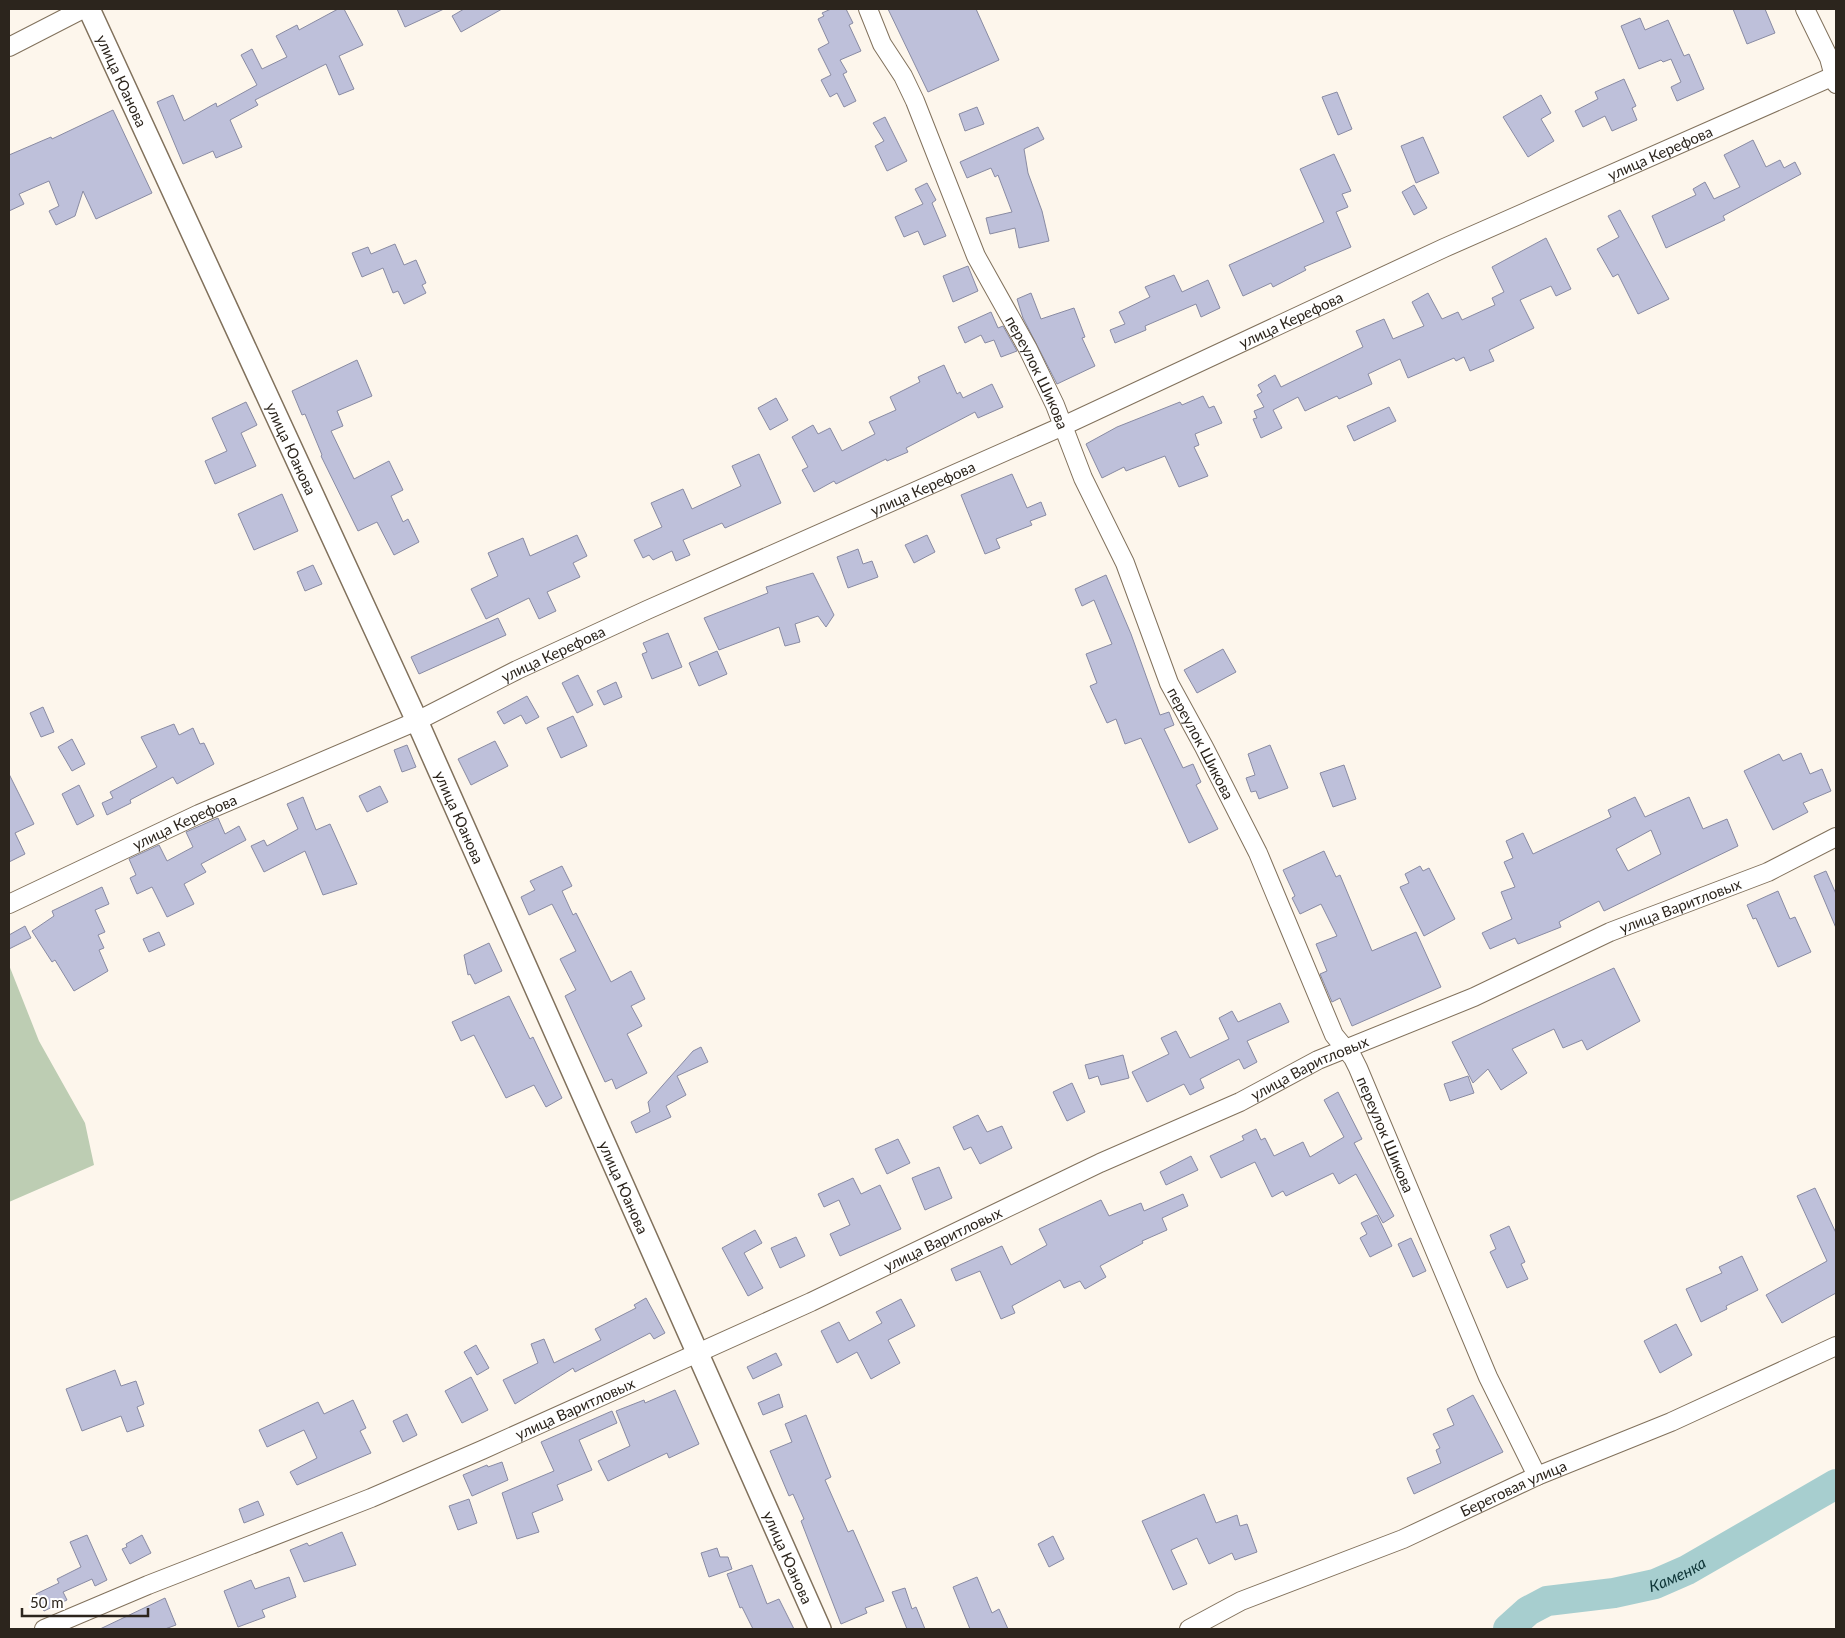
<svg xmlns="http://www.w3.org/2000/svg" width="1845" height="1638" font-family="Lato,sans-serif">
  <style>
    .green { fill: #bdcdb3 }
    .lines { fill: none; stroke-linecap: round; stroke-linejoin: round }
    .river { stroke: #a7cecf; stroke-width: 30 }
    .building { fill: #bec0da; stroke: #898ba3; fill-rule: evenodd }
    .minor-casing { stroke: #81715c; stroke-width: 20 }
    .tertiary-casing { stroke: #81715c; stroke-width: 24 }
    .minor { stroke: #fff; stroke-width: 18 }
    .tertiary { stroke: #fff; stroke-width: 21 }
    .labels { text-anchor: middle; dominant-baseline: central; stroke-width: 4.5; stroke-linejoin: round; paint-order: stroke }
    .street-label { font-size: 15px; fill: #2c251d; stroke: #fff }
    .water-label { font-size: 16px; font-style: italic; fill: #0d3436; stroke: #fff }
  </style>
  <rect width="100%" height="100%" fill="#fdf6ec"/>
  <polygon class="green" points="9,965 39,1041 85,1123 94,1165 9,1202"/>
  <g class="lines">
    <path class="river" id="s1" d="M1508,1629l20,-18 19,-10 67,-8 41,-9 32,-14 149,-86"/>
  </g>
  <g class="building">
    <polygon points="338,9 344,9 363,45 339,56 354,89 339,95 326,64 255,100 258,105 230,120 242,147 216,158 213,151 183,164 157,102 173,95 184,121 216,103 217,107 257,85 241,55 252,49 262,69 287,57 276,36 297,25 299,30"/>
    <polygon points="397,9 444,9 405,27"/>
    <polygon points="464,9 502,9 461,32 452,16"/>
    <polygon points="831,9 846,9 853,23 849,25 861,51 840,60 847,72 843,74 856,101 844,107 837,93 830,97 821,80 831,75 818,49 829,43 818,19 824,16 822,13"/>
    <polygon points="888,9 976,9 999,60 928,92"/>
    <polygon points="1733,9 1765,9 1775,33 1747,44"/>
    <polygon points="1640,18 1645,30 1668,20 1684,56 1689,54 1704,89 1677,101 1671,87 1681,82 1671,59 1663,62 1661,60 1639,69 1621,26"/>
    <polygon points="1624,79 1636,106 1632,108 1637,120 1612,131 1605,116 1583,127 1575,111 1598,99 1595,92"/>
    <polygon points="1337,92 1352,129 1338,135 1322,97"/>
    <polygon points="1541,95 1551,113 1541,119 1554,141 1528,157 1503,117"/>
    <polygon points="977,107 984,124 965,131 959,114"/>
    <polygon points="113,110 152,193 96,219 83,191 75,216 56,225 49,211 59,206 49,181 19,194 24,204 9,211 9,155 51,137 52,139"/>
    <polygon points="885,117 907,161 887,171 875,146 884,141 873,123"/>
    <polygon points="1038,127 1044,139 1024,149 1028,173 1042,211 1049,241 1019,248 1015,228 990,234 986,218 1012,212 998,175 995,177 991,168 967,178 960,162"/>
    <polygon points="1423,137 1439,173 1416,183 1401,146"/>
    <polygon points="1753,140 1766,167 1780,160 1784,168 1795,162 1801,174 1723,216 1725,220 1666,248 1652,216 1696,195 1693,189 1705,182 1714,199 1740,187 1724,155"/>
    <polygon points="1334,154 1351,191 1342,194 1348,207 1336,212 1351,247 1304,267 1306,270 1273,287 1271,283 1243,296 1229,265 1324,222 1300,169"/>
    <polygon points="927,183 936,200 932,203 946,236 924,245 918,231 904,237 895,217 923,204 915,189"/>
    <polygon points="1414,185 1427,208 1414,215 1402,192"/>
    <polygon points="1620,210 1669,299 1638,314 1618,274 1613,277 1597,249 1619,237 1608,216"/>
    <polygon points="1546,238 1571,289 1556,296 1551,286 1520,300 1534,328 1489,350 1494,361 1470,371 1464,357 1456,361 1454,358 1408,378 1400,359 1368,374 1372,384 1339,399 1337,396 1305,411 1298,397 1273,410 1282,428 1261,438 1253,419 1257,418 1254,411 1264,407 1257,395 1262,392 1258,385 1275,375 1281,387 1363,347 1356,331 1384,319 1393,339 1424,326 1412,302 1428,293 1442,319 1458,312 1462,320 1495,305 1492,298 1504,292 1492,267"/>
    <polygon points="395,244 404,265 416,260 426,283 422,285 426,293 404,304 398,291 393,293 383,268 362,277 352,253 368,247 371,254"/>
    <polygon points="968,266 978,291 953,302 943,276"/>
    <polygon points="1174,275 1182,292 1208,280 1220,308 1201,317 1196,304 1145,326 1146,330 1115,343 1110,330 1125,324 1119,312 1150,297 1145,287"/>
    <polygon points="1031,293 1041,319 1074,308 1085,337 1082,338 1095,366 1057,384 1023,318 1017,299"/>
    <polygon points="991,312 998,328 1003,326 1017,351 1001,357 994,340 985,343 981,335 965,343 958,327"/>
    <polygon points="357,360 372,396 337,411 343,426 331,431 354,479 389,461 403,490 391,496 403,522 408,519 419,542 394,555 377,522 358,531 321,456 322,455 305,414 302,415 292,391"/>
    <polygon points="944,365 957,394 960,392 963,398 992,384 1003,407 978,418 975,412 906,448 908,452 887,461 886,459 836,484 834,481 814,492 802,470 808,467 792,437 813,425 818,434 830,428 842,451 875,434 869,422 896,410 890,397 920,382 918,377"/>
    <polygon points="1203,396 1209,408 1214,406 1222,423 1195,434 1199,445 1194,447 1208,476 1179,487 1165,456 1126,471 1124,467 1102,478 1086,444 1117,427 1180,402 1182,405"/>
    <polygon points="776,398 788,420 770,430 758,408"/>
    <polygon points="246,402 257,425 241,433 256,466 215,484 205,461 227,451 212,418"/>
    <polygon points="1389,407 1396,421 1354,441 1347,426"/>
    <polygon points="759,454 781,503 725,528 722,523 683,540 690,555 676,561 672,551 653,560 649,555 643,558 634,540 662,527 651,503 683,489 692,509 741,486 732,466"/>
    <polygon points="1012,474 1027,508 1041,502 1046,515 1030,521 1032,525 996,539 1000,548 985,554 961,495"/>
    <polygon points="282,494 298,531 254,550 238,514"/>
    <polygon points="577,535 587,556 573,563 580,577 547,592 556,611 539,619 529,598 486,619 471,589 498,576 488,553 523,538 530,556"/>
    <polygon points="927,535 935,552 914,563 905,545"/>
    <polygon points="858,549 863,564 872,561 878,577 848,588 837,557"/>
    <polygon points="313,565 322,584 305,591 297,572"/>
    <polygon points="813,573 834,615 826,627 818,616 795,624 800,642 785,646 779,627 719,650 704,618 768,593 766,587"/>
    <polygon points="1106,575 1131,634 1160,715 1169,712 1174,725 1164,729 1183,768 1193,764 1201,782 1196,785 1218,829 1189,843 1141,738 1125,744 1116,719 1107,723 1090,686 1097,683 1086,654 1112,644 1094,600 1082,606 1075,589"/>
    <polygon points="498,618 506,635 419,674 411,657"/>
    <polygon points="668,633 682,667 652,679 642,654 647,652 643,643"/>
    <polygon points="1223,649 1236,672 1197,693 1184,670"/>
    <polygon points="717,651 727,674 699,686 689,663"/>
    <polygon points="578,675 593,705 577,713 562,683"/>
    <polygon points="616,682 622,697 604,705 597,691"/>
    <polygon points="527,696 539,717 526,724 521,715 504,724 497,712"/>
    <polygon points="43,707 54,732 41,737 30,713"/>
    <polygon points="573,716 587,746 561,758 547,728"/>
    <polygon points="174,724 179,735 193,728 200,744 204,743 214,764 177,784 173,777 130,800 131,803 107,815 102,803 113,798 110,792 157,767 141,737"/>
    <polygon points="72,739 85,764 72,771 58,747"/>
    <polygon points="495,741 508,766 471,785 458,759"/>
    <polygon points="407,745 416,767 402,772 394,750"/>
    <polygon points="1270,745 1288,788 1259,799 1256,791 1251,792 1246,778 1255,775 1248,754"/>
    <polygon points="1801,753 1810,774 1822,769 1831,791 1803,803 1808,812 1773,830 1744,771 1779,754 1783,761"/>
    <polygon points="1344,765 1356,799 1333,807 1320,773"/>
    <polygon points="9,774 34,824 15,833 25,854 9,862"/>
    <polygon points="79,785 94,816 77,825 62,794"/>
    <polygon points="380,786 388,802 367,812 359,796"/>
    <polygon points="303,797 316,830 330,824 357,884 323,895 305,851 264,872 251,846 264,840 267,846 298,829 287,804"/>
    <path d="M1635,797l10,20 44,-20 14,32 24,-10 11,27 -134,65 -5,-10 -40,21 2,5 -43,17 -3,-6 -25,11 -8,-16 30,-14 -11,-27 14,-5 -11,-25 9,-4 -7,-17 17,-8 10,21 78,-37 -3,-7zM1651,830l10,24 -33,17 -12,-22z"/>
    <polygon points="218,818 225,834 239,826 246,840 201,864 206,872 184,884 194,904 167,917 152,887 137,894 130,878 136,875 129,859 159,845 167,861 193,847 186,832"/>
    <polygon points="1324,851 1336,877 1340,875 1372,951 1416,932 1441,987 1352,1026 1340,998 1332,1002 1320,974 1327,971 1316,944 1337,936 1321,904 1300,914 1292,898 1295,896 1283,870"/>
    <polygon points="562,866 572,886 562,891 573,915 576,913 611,982 631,971 645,999 631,1006 642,1026 627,1034 647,1073 616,1089 612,1079 605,1082 565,996 576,990 560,959 576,951 552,904 529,915 521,897 535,890 530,881"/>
    <polygon points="1420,866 1423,871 1429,868 1455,919 1424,936 1400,887 1409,883 1405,874"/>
    <polygon points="1826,871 1836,894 1836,928 1814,876"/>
    <polygon points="102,887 109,904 95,910 105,932 98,935 104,948 99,950 108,971 74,991 55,960 52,962 32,931 54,916 52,911"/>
    <polygon points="1778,891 1790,919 1795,917 1811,952 1778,967 1756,918 1753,919 1747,905"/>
    <polygon points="25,926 31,938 9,949 9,935"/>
    <polygon points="159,932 165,945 149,952 143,939"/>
    <polygon points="489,943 502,971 475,984 470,974 468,975 464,955"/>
    <polygon points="1614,968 1640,1021 1587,1050 1582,1040 1563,1048 1554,1029 1512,1049 1527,1073 1501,1090 1488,1069 1473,1083 1452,1042"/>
    <polygon points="509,996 530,1039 533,1037 562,1098 546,1107 534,1085 506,1098 474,1035 461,1041 452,1022"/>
    <polygon points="1280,1003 1289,1022 1247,1041 1257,1062 1244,1069 1239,1059 1200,1079 1204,1088 1190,1095 1184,1084 1147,1102 1132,1072 1169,1054 1161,1038 1176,1031 1190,1058 1229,1039 1219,1018 1232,1011 1238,1022"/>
    <polygon points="701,1047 708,1062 677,1076 686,1095 666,1106 671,1117 636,1133 631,1122 650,1112 648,1102 693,1051"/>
    <polygon points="1123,1055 1129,1078 1101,1085 1098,1076 1089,1079 1085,1065"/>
    <polygon points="1468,1076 1474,1093 1450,1101 1444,1084"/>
    <polygon points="1072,1083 1085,1112 1067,1121 1053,1092"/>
    <polygon points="1338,1092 1362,1139 1354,1143 1394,1216 1383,1223 1356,1174 1339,1184 1333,1173 1286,1196 1283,1191 1272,1197 1255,1162 1221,1178 1210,1156 1244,1140 1242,1136 1256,1129 1261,1140 1265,1138 1274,1156 1303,1142 1310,1157 1344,1137 1324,1100"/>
    <polygon points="978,1115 987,1132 1002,1126 1012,1148 980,1164 971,1147 964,1150 953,1127"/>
    <polygon points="898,1139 910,1163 887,1174 875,1149"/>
    <polygon points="1191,1156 1198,1170 1166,1185 1160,1172"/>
    <polygon points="939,1167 952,1198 925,1210 912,1178"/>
    <polygon points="853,1178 861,1194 880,1185 901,1229 840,1256 830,1234 850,1225 839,1200 824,1207 818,1194"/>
    <polygon points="1815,1188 1836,1233 1836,1293 1782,1323 1766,1295 1827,1261 1797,1196"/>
    <polygon points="1183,1194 1188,1206 1162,1218 1167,1230 1142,1241 1143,1243 1100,1266 1106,1277 1085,1289 1080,1281 1064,1288 1060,1280 1012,1306 1015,1313 1001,1319 980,1271 956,1281 951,1269 1002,1246 1011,1265 1047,1245 1039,1229 1101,1200 1109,1216 1141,1203 1144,1211"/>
    <polygon points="1377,1215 1392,1246 1370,1257 1360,1238 1367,1234 1361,1223"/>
    <polygon points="1509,1226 1525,1262 1521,1264 1528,1279 1507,1288 1490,1252 1496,1249 1490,1235"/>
    <polygon points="755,1230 762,1243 744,1253 763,1288 748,1296 722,1248"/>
    <polygon points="796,1237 805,1256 780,1268 771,1248"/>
    <polygon points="1411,1238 1426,1271 1413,1277 1398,1244"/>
    <polygon points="1742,1256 1758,1290 1726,1306 1727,1309 1701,1322 1686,1289 1722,1273 1719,1267"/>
    <polygon points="646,1298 665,1333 654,1339 650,1333 575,1372 573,1368 515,1404 503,1380 538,1363 531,1344 544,1339 554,1363 601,1340 595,1329 636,1308 634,1305"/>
    <polygon points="901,1299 915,1326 888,1340 900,1363 871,1379 857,1352 837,1363 821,1331 839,1322 849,1341 882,1323 876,1312"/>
    <polygon points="1676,1324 1692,1355 1660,1373 1644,1341"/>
    <polygon points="476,1345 489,1368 477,1375 464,1352"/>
    <polygon points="776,1353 782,1365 753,1379 747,1367"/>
    <polygon points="115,1370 121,1386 136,1381 144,1404 137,1407 144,1426 127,1432 121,1416 82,1431 66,1389"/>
    <polygon points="471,1377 488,1410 462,1423 445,1391"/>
    <polygon points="675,1390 699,1444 669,1458 667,1453 608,1481 598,1461 630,1446 616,1411 644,1400 645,1403"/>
    <polygon points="779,1394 783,1407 763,1415 758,1403"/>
    <polygon points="1473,1395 1503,1452 1414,1494 1407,1478 1441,1463 1436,1450 1440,1448 1433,1434 1454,1425 1447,1409"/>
    <polygon points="353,1400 366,1428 360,1431 371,1453 297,1485 290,1472 317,1458 304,1430 267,1447 259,1430 318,1402 324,1414"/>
    <polygon points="612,1411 617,1423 579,1440 592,1470 557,1485 563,1500 532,1513 539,1532 517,1539 502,1493 554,1471 541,1442"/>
    <polygon points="407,1414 417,1435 403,1442 393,1421"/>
    <polygon points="806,1415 831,1477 825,1480 848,1532 853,1530 884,1601 865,1608 867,1613 841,1624 801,1521 804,1519 793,1494 789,1496 770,1451 792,1442 785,1424"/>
    <polygon points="502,1462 508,1480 472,1496 463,1475 487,1465 488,1467"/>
    <polygon points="1204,1494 1216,1523 1237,1515 1240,1526 1247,1524 1257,1552 1235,1560 1232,1553 1209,1564 1197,1538 1171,1550 1187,1584 1173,1590 1142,1521"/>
    <polygon points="469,1499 477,1523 458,1530 449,1506"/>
    <polygon points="258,1501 264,1515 244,1523 239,1509"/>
    <polygon points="342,1532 356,1565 304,1582 290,1550 307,1543 309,1546"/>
    <polygon points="87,1535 107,1580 95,1586 92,1579 63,1592 67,1600 44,1611 36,1594 59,1583 57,1579 81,1567 70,1542"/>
    <polygon points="142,1535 151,1553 130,1564 122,1549 127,1547 126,1544"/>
    <polygon points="1053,1536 1064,1559 1049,1567 1038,1544"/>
    <polygon points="717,1548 720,1557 728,1557 732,1569 709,1577 701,1553"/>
    <polygon points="752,1565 767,1604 779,1599 794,1629 753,1629 742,1607 740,1608 727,1574"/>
    <polygon points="289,1577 296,1597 262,1610 265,1617 238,1627 224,1591 251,1580 255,1589"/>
    <polygon points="977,1577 992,1613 999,1609 1008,1629 970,1629 953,1587"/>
    <polygon points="905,1588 912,1609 916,1607 925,1629 907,1629 892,1592"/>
    <polygon points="165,1598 176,1625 165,1629 100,1629"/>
  </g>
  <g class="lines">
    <defs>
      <g id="minor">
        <path id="s2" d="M868,9l14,35 21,32 12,25 61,155 52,93 27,56 28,73 42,85 44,120 35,64 54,106 76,182 19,23 5,10 130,309 49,99"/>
        <polyline points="1805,9 1829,58 1836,84"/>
        <polyline points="9,47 83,9"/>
        <path id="s3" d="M9,904l190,-90 218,-93 100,-51 130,-60 416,-184 381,-178 392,-173"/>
        <path id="s4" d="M44,1629l104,-44 223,-87 111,-48 329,-148 289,-139 140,-61 78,-42 156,-63 136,-65 158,-60 68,-35"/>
        <path id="s5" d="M1189,1629l52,-28 162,-62 134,-63 134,-54 165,-76"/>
      </g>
      <g id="tertiary">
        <path id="s6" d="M89,9l328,712 403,908"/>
      </g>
    </defs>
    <use href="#minor" class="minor-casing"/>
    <use href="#tertiary" class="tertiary-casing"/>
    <use href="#minor" class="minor"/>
    <use href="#tertiary" class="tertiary"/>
  </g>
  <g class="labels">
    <g class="street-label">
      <text stroke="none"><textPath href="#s6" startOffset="79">улица Юанова</textPath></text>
      <text stroke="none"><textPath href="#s3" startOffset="1814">улица Керефова</textPath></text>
      <text stroke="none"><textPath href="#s3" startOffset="1409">улица Керефова</textPath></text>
      <text stroke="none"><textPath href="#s2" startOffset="402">переулок Шикова</textPath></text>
      <text stroke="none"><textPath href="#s6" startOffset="484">улица Юанова</textPath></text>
      <text stroke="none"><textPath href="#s3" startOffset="1004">улица Керефова</textPath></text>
      <text stroke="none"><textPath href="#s3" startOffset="599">улица Керефова</textPath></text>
      <text stroke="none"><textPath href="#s2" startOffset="808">переулок Шикова</textPath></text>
      <text stroke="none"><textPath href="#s6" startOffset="889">улица Юанова</textPath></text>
      <text stroke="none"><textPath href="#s3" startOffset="194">улица Керефова</textPath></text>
      <text stroke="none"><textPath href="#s4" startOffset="1790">улица Варитловых</textPath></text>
      <text stroke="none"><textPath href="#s4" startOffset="1385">улица Варитловых</textPath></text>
      <text stroke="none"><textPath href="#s2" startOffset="1242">переулок Шикова</textPath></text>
      <text stroke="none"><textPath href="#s6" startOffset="1294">улица Юанова</textPath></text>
      <text stroke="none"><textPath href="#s4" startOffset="980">улица Варитловых</textPath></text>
      <text stroke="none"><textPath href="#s4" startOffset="575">улица Варитловых</textPath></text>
      <text stroke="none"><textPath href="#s5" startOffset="354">Береговая улица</textPath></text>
      <text stroke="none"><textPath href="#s6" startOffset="1699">улица Юанова</textPath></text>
    </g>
    <g class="water-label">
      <text stroke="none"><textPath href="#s1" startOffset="182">Каменка</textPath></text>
    </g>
  </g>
  <rect width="1845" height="1638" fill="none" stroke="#2c251d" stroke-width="20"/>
  <path d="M22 1608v8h126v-8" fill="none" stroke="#2c251d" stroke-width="2.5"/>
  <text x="30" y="1608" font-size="15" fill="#2c251d" stroke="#ffffff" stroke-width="4" paint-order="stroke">50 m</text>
</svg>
